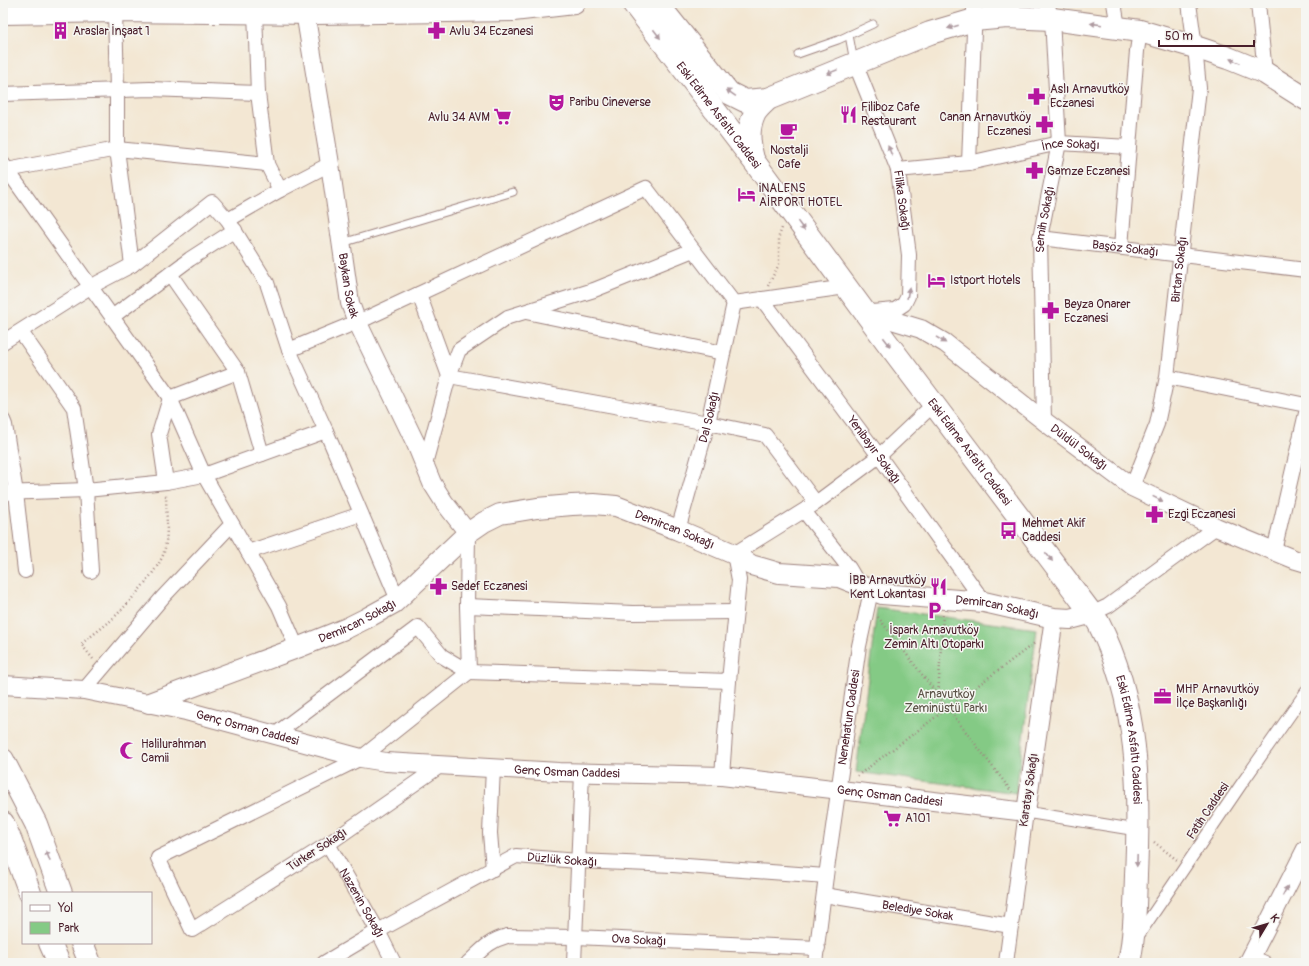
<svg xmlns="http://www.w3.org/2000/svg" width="1309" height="966" font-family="Pangolin,sans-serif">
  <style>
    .green { fill: #84ca85; stroke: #677458 }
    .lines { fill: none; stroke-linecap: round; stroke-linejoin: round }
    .service-casing { stroke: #9e837f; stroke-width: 9 }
    .pedestrian-casing { stroke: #9e837f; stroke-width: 13 }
    .minor-casing { stroke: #9e837f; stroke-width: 16 }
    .tertiary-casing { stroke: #9e837f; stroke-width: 20 }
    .secondary-casing { stroke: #9e837f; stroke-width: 22 }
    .primary-casing { stroke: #9e837f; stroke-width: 24 }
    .trunk-casing { stroke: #9e837f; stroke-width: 24 }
    .path { stroke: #9e837f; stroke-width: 2.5; stroke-dasharray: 1 3; stroke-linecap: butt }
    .service { stroke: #fff; stroke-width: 7 }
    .pedestrian { stroke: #fff; stroke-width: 11 }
    .minor { stroke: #fff; stroke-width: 14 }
    .tertiary { stroke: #fff; stroke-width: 18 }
    .secondary { stroke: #fff; stroke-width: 20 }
    .primary { stroke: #fff; stroke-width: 22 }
    .trunk { stroke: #fff; stroke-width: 22 }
    .oneway { fill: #ae9aa0 }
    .labels { text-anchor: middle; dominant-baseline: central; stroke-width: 3; stroke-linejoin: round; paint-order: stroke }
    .poi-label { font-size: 12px; fill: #4a1f2b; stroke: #f6f6f2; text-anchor: start }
    .street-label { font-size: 12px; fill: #4a1f2b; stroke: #f6f6f2 }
    .park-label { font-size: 12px; fill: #5b5246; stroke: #f6f6f2 }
  </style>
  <rect width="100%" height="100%" fill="#f6f6f2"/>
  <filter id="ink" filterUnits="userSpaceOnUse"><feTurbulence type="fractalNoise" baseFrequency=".025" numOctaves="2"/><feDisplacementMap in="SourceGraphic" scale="8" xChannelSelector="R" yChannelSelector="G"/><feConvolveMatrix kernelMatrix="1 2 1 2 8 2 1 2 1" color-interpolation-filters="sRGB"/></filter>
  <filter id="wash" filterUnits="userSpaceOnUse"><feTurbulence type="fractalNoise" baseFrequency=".012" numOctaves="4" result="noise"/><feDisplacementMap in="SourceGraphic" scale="16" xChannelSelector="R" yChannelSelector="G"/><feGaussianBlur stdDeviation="0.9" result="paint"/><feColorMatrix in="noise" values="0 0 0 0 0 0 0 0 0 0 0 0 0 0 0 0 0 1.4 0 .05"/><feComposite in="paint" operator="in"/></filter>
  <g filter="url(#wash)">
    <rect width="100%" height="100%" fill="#f3e7d3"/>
    <polygon class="green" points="877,608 1037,629 1016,793 856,772"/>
  </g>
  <g filter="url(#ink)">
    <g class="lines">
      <defs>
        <g id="service">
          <polyline points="849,35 854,62"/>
          <polyline points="798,54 838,40 873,24"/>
          <polyline points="342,243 513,192"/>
        </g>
        <g id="pedestrian">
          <polyline points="1026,812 1137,830"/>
          <polyline points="1136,939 1240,786 1306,692"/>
        </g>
        <g id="minor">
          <polyline points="1114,3 1118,27"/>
          <polyline points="1258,3 1265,73"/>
          <polyline points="115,11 117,90 117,149 132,265"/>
          <polyline points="255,12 258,93 267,164 280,190"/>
          <path id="s1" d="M855,63l43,107 11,85 -1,41 -4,8 -9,6 -23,2"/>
          <polyline points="3,94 150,89 258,93"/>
          <polyline points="969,163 974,31 974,3"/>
          <polyline points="3,164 170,398 204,475 279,606 297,648"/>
          <polyline points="7,170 117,149 267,164"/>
          <path id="s2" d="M898,170l71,-7 90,-20 70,4 8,-96 3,-20"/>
          <polyline points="228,220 280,190 330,164"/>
          <path id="s3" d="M1040,238l266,32"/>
          <polyline points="1121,247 1129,147"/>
          <polyline points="170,274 238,372 262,454"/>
          <polyline points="419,294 449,376 708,423 765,435 816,503"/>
          <path id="s4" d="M762,299l117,157 105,146"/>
          <polyline points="526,312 723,353"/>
          <polyline points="112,317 190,259 235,230"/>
          <polyline points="21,332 74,408 86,490 91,571"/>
          <polyline points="3,342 90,287 132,265 212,202 228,220 267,283 289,350 326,431 398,600"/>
          <polyline points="289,350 369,317 646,188 734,303 846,287"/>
          <polyline points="1167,377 1306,405"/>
          <polyline points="3,420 5,425 16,493 25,571"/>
          <path id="s5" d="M1044,421l-4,-183 19,-95 -7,-124 -5,-16"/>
          <polyline points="425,464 449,376 459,350 508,317 594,290 693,250"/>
          <polyline points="166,482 159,434 170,398 238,372"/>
          <path id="s6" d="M1132,487l25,-63 10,-47 32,-289 -4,-41 -6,-44"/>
          <polyline points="3,493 86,490 166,482 204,475 326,431"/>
          <polyline points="804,511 849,568 859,585"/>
          <path id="s7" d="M678,530l30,-107 26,-120"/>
          <polyline points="1274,551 1306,413"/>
          <polyline points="248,552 361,514"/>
          <polyline points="467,606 633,613 736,612"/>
          <polyline points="1093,613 1108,606 1216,527"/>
          <polyline points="84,690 163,597 232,524"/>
          <polyline points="277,735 281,730 418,627 442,656 469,672 729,681"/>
          <polyline points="440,766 328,844 192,930 158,858 361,758 469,672 467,606 468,533"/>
          <polyline points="722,776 729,681 739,580 734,554 816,503 879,456 934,404"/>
          <path id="s8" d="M328,844l50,87 16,32"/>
          <polyline points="493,869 490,833 493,768"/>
          <path id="s9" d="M824,895l187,31"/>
          <polyline points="1251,957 1265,963"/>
          <path id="s10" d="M324,963l54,-32 138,-75 62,5 95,4 153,11"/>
          <path id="s11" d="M468,963c13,-12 20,-22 39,-27l69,1 242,11"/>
          <polyline points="574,963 582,773"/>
          <path id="s12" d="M815,963l11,-87 33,-230 12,-55"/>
          <polyline points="1006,963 1026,812"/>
        </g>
        <g id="tertiary">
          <path id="s13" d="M305,12l25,152 20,139 5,14 61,127 16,39 12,19 24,31"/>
          <path id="s14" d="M865,312l56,17 24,14 99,78 88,66 84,40 80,33 10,3"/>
          <path id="s15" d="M3,685l81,5 102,21 175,47 25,4 173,10 163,4 304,36 28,-194"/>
          <polyline points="1248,963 1306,849"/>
        </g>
        <g id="secondary">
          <path id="s16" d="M149,703l148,-55 50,-20 18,-9 29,-16 74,-70 16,-11 16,-8 37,-6 35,-3 22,-1 22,2 62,24 56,24 17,11 28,8 60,4 43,17 102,8 70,16 16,1 23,-6"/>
        </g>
        <g id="primary">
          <path id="s17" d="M633,3l120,157 133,181 212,281c41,80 42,166 38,253 -1,30 -1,59 -7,88"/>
          <polyline points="657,3 729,93 745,101 768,99"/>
          <polyline points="3,13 115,11 316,13 513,10 574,3"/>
          <path d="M753,159c-4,-16 -6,-30 2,-46 3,-5 9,-10 13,-14l162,-66 44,-13 33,-3 45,2 88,12 55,16 33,11 37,15 41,26"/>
        </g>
        <g id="trunk">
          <polyline points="3,760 36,824 61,893"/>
          <polyline points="3,823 11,841 30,893"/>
          <polyline points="50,943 59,963"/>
          <polyline points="82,943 90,963"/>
        </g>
      </defs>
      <use href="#service" class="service-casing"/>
      <use href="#pedestrian" class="pedestrian-casing"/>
      <use href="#minor" class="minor-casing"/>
      <use href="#tertiary" class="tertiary-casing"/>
      <use href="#secondary" class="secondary-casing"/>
      <use href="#primary" class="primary-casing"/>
      <use href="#trunk" class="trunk-casing"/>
      <g class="path">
        <polyline points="768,286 779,264 779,236 782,228"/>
        <polyline points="878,617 1012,792"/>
        <path d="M93,659l-12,-15c9,-7 18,-14 27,-21 14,-12 52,-54 56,-71 5,-18 2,-39 2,-58"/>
        <polyline points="938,696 943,614"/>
        <polyline points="857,776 1036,642"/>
        <polyline points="1154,842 1177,860"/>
      </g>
      <use href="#service" class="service"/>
      <use href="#pedestrian" class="pedestrian"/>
      <use href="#minor" class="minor"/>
      <use href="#tertiary" class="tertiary"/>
      <use href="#secondary" class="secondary"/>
      <use href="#primary" class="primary"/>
      <use href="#trunk" class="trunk"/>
    </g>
    <defs><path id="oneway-solid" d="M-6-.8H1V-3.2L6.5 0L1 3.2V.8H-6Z"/></defs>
    <g class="oneway">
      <use href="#oneway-solid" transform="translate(1096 24) rotate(-173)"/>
      <use href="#oneway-solid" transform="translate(953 27) rotate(164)"/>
      <use href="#oneway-solid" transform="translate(657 34) rotate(53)"/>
      <use href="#oneway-solid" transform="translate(1235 61) rotate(-158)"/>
      <use href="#oneway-solid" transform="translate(832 72) rotate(158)"/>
      <use href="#oneway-solid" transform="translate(731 93) rotate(-145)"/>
      <use href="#oneway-solid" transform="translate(890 151) rotate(-112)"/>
      <use href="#oneway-solid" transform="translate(801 226) rotate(54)"/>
      <use href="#oneway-solid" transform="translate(908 293) rotate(-81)"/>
      <use href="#oneway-solid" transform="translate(941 340) rotate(32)"/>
      <use href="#oneway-solid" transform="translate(887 342) rotate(53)"/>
      <use href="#oneway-solid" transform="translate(1158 499) rotate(26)"/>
      <use href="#oneway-solid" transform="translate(1049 557) rotate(52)"/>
      <use href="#oneway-solid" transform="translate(48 856) rotate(-111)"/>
      <use href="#oneway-solid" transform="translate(1137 861) rotate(92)"/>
      <use href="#oneway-solid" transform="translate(1285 891) rotate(-63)"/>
    </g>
  </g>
  <defs>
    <symbol id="building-bare" viewBox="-9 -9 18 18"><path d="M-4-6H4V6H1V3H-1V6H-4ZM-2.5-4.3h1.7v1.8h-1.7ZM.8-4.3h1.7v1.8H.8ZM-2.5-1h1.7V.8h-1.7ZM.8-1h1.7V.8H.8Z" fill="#b5179e" stroke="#f6f6f2" stroke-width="2.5" paint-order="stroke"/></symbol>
    <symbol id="pharmacy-bare" viewBox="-9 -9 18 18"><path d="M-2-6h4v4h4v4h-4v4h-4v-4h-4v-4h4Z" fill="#b5179e" stroke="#f6f6f2" stroke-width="2.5" paint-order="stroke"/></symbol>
    <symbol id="theatre-bare" viewBox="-9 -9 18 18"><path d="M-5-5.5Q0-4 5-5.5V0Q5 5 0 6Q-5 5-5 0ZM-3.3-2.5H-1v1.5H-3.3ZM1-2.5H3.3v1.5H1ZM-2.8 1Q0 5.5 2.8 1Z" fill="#b5179e" stroke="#f6f6f2" stroke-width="2.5" paint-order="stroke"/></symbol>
    <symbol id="restaurant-bare" viewBox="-9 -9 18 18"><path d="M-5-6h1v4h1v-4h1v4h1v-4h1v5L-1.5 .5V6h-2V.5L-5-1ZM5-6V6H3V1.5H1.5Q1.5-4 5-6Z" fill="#b5179e" stroke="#f6f6f2" stroke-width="2.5" paint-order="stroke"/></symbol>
    <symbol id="supermarket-bare" viewBox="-9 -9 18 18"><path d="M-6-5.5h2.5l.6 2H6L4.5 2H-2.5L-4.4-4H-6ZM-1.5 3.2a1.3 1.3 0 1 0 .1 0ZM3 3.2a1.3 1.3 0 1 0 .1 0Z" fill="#b5179e" stroke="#f6f6f2" stroke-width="2.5" paint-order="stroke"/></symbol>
    <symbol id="cafe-bare" viewBox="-9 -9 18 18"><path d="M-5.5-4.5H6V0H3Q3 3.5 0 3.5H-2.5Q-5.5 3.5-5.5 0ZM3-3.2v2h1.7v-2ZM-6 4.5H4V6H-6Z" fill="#b5179e" stroke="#f6f6f2" stroke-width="2.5" paint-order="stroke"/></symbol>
    <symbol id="hotel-bare" viewBox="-9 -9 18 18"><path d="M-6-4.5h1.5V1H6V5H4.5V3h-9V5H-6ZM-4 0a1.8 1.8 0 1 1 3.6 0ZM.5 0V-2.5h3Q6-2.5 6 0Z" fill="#b5179e" stroke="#f6f6f2" stroke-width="2.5" paint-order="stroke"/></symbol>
    <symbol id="bus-bare" viewBox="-9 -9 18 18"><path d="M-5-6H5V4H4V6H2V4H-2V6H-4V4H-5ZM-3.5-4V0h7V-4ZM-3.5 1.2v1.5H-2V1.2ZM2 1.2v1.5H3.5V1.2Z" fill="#b5179e" stroke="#f6f6f2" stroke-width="2.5" paint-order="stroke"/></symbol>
    <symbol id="parking-bare" viewBox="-9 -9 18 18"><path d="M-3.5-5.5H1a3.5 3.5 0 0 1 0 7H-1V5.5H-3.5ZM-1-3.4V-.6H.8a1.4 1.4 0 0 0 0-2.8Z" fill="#b5179e" stroke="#f6f6f2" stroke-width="2.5" paint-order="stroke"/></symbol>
    <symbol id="office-bare" viewBox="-9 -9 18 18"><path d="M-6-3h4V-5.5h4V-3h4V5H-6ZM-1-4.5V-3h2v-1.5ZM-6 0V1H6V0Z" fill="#b5179e" stroke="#f6f6f2" stroke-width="2.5" paint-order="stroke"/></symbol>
    <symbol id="mosque-bare" viewBox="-9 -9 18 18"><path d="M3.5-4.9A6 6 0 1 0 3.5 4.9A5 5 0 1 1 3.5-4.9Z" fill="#b5179e" stroke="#f6f6f2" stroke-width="2.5" paint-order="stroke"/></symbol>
  </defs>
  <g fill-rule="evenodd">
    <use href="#building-bare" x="48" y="18" width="25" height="25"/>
    <use href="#pharmacy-bare" x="424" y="18" width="25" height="25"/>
    <use href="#pharmacy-bare" x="1024" y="84" width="25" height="25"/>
    <use href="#theatre-bare" x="544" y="90" width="25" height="25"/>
    <use href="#restaurant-bare" x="836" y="102" width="25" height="25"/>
    <use href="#supermarket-bare" x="490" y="104" width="25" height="25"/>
    <use href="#pharmacy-bare" x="1032" y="112" width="25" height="25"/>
    <use href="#cafe-bare" x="776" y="118" width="25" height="25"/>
    <use href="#pharmacy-bare" x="1022" y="158" width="25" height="25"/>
    <use href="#hotel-bare" x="734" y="182" width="25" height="25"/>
    <use href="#hotel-bare" x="924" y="268" width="25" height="25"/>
    <use href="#pharmacy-bare" x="1038" y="298" width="25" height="25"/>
    <use href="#pharmacy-bare" x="1142" y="502" width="25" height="25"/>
    <use href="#bus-bare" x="996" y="518" width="25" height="25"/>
    <use href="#pharmacy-bare" x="426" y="574" width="25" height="25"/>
    <use href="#restaurant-bare" x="926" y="574" width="25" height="25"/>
    <use href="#parking-bare" x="922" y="598" width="25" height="25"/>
    <use href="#office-bare" x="1150" y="684" width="25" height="25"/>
    <use href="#mosque-bare" x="116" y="738" width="25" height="25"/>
    <use href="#supermarket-bare" x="880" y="806" width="25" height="25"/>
  </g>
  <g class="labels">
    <g class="poi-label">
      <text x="73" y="31">Araslar İnşaat 1</text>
      <text x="449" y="31">Avlu 34 Eczanesi</text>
      <text x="1050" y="89">Aslı Arnavutköy<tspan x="1050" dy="14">Eczanesi</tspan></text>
      <text x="569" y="102">Paribu Cineverse</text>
      <text x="861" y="107">Filiboz Cafe<tspan x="861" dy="14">Restaurant</tspan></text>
      <text x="490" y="117" text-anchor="end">Avlu 34 AVM</text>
      <text x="1031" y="117" text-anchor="end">Canan Arnavutköy<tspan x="1031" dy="14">Eczanesi</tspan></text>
      <text x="789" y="150" text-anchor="middle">Nostalji<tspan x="789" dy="14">Cafe</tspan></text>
      <text x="1047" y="171">Gamze Eczanesi</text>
      <text x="759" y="188">iNALENS<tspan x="759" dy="14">AİRPORT HOTEL</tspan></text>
      <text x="950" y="280">Istport Hotels</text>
      <text x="1064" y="304">Beyza Onarer<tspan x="1064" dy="14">Eczanesi</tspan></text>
      <text x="1168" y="514">Ezgi Eczanesi</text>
      <text x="1022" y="523">Mehmet Akif<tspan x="1022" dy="14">Caddesi</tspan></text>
      <text x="926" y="580" text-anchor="end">İBB Arnavutköy<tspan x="926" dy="14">Kent Lokantası</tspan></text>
      <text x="451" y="586">Sedef Eczanesi</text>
      <text x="934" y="630" text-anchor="middle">İspark Arnavutköy<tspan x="934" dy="14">Zemin Altı Otoparkı</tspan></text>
      <text x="1176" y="689">MHP Arnavutköy<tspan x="1176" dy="14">İlçe Başkanlığı</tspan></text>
      <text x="141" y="744">Halilurahman<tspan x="141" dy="14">Camii</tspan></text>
      <text x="905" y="818">A101</text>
    </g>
    <g class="street-label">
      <text stroke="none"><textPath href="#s17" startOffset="141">Eski Edirne Asfaltı Caddesi</textPath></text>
      <text stroke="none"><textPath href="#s2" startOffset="175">İnce Sokağı</textPath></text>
      <text stroke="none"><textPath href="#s1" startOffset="146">Filika Sokağı</textPath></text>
      <text stroke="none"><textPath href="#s5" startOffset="202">Semih Sokağı</textPath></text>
      <text stroke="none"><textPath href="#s3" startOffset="86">Başöz Sokağı</textPath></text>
      <text stroke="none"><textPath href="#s6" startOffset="224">Birtan Sokağı</textPath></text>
      <text stroke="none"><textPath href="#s13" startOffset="277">Baykan Sokak</textPath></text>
      <text stroke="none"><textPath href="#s7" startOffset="117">Dal Sokağı</textPath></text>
      <text stroke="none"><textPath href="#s14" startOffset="256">Düldül Sokağı</textPath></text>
      <text stroke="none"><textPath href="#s4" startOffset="188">Yenibayır Sokağı</textPath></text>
      <text stroke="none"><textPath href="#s17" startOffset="561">Eski Edirne Asfaltı Caddesi</textPath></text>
      <text stroke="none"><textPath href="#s16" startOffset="584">Demircan Sokağı</textPath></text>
      <text stroke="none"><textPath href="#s16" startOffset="920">Demircan Sokağı</textPath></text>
      <text stroke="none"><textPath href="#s16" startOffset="224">Demircan Sokağı</textPath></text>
      <text stroke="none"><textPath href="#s12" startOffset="248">Nenehatun Caddesi</textPath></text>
      <text stroke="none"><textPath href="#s15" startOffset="249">Genç Osman Caddesi</textPath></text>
      <text stroke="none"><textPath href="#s17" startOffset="897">Eski Edirne Asfaltı Caddesi</textPath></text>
      <text stroke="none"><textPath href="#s15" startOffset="573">Genç Osman Caddesi</textPath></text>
      <text transform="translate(1029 790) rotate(-82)">Karatay Sokağı</text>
      <text stroke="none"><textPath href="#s15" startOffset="897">Genç Osman Caddesi</textPath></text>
      <text transform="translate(1208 811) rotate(-56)">Fatih Caddesi</text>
      <text transform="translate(317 850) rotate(-33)">Türker Sokağı</text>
      <text stroke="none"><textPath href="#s10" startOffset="266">Düzlük Sokağı</textPath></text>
      <text stroke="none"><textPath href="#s8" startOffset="68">Nazenin Sokağı</textPath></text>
      <text stroke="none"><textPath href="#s9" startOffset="95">Belediye Sokak</textPath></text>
      <text stroke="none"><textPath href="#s11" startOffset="180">Ova Sokağı</textPath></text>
    </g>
    <g class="park-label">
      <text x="946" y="694">Arnavutköy<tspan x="946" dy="14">Zeminüstü Parkı</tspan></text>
    </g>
  </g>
  <rect width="1309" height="966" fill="none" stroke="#f6f6f2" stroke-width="16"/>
  <rect x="22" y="892" width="130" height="52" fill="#f6f6f2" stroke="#b1a0a2"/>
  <rect x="30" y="905" width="20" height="6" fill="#ffffff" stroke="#b1a0a2"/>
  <text x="58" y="912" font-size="12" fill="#4a1f2b">Yol</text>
  <rect x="30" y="922" width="20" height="12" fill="#84ca85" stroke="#b1a0a2"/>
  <text x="58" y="932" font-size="12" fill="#4a1f2b">Park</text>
  <g transform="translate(1267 924) rotate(52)" stroke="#f6f6f2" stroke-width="3" paint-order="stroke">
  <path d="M0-3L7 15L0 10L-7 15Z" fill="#4a1f2b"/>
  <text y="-6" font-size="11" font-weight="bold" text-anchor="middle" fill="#4a1f2b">K</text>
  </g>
  <path d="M1159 40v6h95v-6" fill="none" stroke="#4a1f2b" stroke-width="2"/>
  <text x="1165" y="40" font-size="12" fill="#4a1f2b" stroke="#f6f6f2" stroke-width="3" paint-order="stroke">50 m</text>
</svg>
